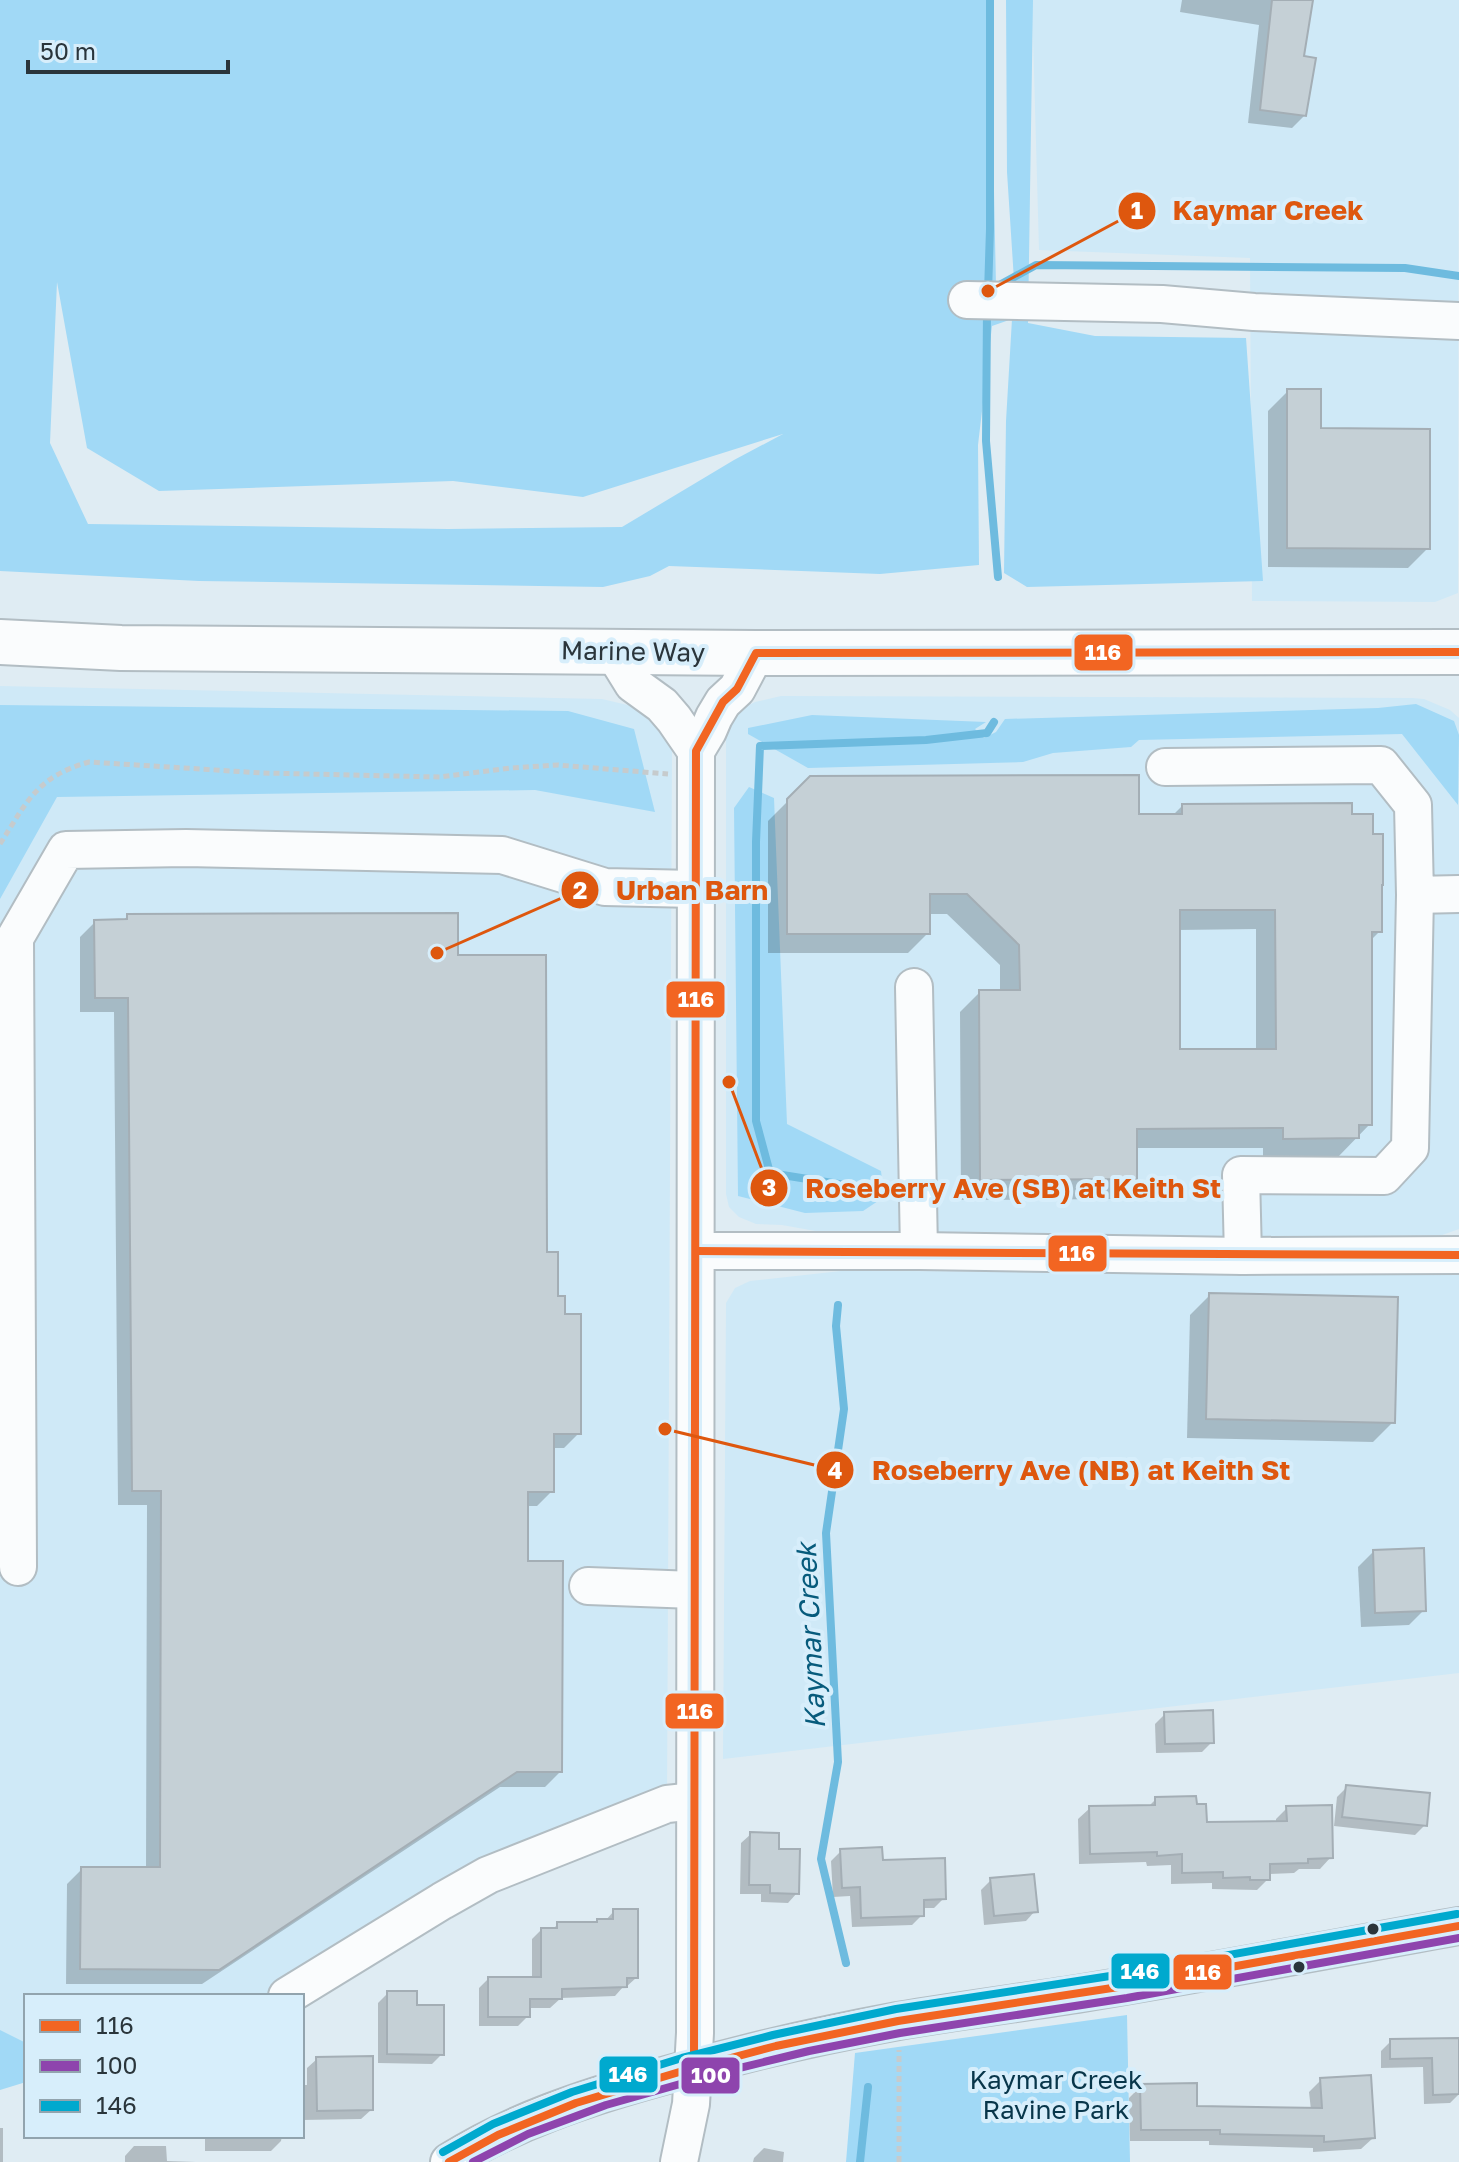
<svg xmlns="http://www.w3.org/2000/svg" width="1459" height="2162" font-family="'Golos Text',sans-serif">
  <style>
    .built { fill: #cfe9f7 }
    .green { fill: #a1d9f6; fill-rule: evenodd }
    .shadow { fill: #0003; fill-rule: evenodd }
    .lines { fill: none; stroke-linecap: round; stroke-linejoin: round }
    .stream { stroke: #6ebbdf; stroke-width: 8 }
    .building { fill: #c5d0d6; stroke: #a4aeb5; stroke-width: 2; fill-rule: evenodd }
    .minor-casing { stroke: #b2bdc3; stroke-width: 40 }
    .major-casing { stroke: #b2bdc3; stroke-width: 48 }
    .path { stroke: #c6cbcd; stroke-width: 5; stroke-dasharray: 6 4; stroke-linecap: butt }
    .minor { stroke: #fafcfd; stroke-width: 36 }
    .major { stroke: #fafcfd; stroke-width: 44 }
    .bus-1-casing { stroke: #d7eefb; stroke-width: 14 }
    .bus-2-casing { stroke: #d7eefb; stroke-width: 14 }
    .bus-3-casing { stroke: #d7eefb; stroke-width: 14 }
    .bus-1 { stroke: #f26522; stroke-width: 8 }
    .bus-2 { stroke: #8e44ad; stroke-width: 8 }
    .bus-3 { stroke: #00a9ce; stroke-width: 8 }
    .bus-dot { fill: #2a353b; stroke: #d7eefb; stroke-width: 3 }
    .labels { text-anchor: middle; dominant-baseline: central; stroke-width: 8; stroke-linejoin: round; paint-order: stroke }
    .street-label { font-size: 26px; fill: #2a353b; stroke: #d7eefb }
    .park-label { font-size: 26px; fill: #08364a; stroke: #d7eefb }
    .water-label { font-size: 28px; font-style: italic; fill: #075b7c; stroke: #d7eefb }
    .leader { fill: none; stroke: #de570e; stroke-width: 3 }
    .callout-dot { fill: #de570e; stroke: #d7eefb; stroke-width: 3 }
    .mark-label { font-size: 24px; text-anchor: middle; font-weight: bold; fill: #fff }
    .callout-label { font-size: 28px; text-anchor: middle; font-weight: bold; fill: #de570e; stroke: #d7eefb; stroke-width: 8; stroke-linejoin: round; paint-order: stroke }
    .line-badge { stroke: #d7eefb; stroke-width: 3 }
    .badge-label { font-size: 22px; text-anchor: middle; font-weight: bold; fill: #fff }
  </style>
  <rect width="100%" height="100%" fill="#dfecf3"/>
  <g class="built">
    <polygon points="1032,0 1459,0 1458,593 1435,602 1252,601 1250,258 1039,250"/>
    <polygon points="0,686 602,699 636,707 653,718 672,748 667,1804 287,1996 26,1996 26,2080 0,2080"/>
    <polygon points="781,696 1412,698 1424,699 1450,710 1459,718 1459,1229 1434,1238 860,1239 782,1225 756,1224 739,1217 729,1207 726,1194 726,728 736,713 743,708 755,702"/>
    <polygon points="841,1271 1452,1272 1459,1275 1459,1673 723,1759 726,1303 735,1288 750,1281"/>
  </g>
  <g class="green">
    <path d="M0,0h990l6,286 18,-6 -7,-108 -1,-172h27l-5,323 67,13 151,2 17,243 -236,6 -23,-14 2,-152 6,-102 -20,7 -14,119 1,120 -99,9 -211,-8 -19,10 -47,11 -404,-6 -199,-10zM57,282l30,166 72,43 294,-10 130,16 200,-63 -49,26 -112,67 -174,2 -360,-5 -38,-81z"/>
    <polygon points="1416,704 1454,721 1459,735 1458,805 1402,734 1139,740 1131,747 1053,753 1023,762 808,768 748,734 748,728 812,715 986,722 975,729 984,738 996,732 1005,719 1378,708"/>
    <polygon points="0,705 568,711 634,729 655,812 535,790 57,797 0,899"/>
    <polygon points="749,787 774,798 787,1124 881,1171 884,1197 863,1211 805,1213 738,1196 734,808"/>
    <polygon points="1127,2015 1130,2162 846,2162 855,2053"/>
    <polygon points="0,2030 26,2043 26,2082 0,2090"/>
  </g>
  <g class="shadow">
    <polygon points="1182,0 1311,0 1302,57 1305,115 1292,128 1248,123 1259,25 1180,12"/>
    <polygon points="1288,391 1319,430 1428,548 1408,568 1268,567 1268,411"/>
    <path d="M811,778l326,38h35l10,-10 168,10 30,115 -10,10v183l-33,34h-74v-10h-128v31l-20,20 -154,1 -1,-188 20,-20h20v-27l-53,-51h-19v19l-20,20h-140v-132zM1256,929v122h-78v-121z"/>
    <polygon points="128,916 456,957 545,1254 556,1298 563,1316 579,1433 564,1448 552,1448 552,1491 537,1506 526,1506 526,1563 560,1772 545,1787 500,1787 202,1984 66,1984 67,1884 82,1869 146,1869 147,1505 118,1505 114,1012 80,1012 80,937 95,922 122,921"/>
    <polygon points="1210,1295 1393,1422 1373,1442 1187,1438 1190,1315"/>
    <polygon points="1373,1552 1424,1610 1409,1625 1361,1627 1358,1567"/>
    <polygon points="1165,1714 1212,1742 1202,1752 1156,1753 1155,1724"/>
    <polygon points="1347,1787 1425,1825 1415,1835 1334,1826 1337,1797"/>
    <polygon points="1156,1799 1205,1824 1276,1823 1276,1819 1287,1808 1331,1857 1320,1869 1299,1869 1294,1873 1268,1874 1268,1879 1257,1890 1212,1889 1212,1883 1171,1884 1171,1865 1147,1866 1146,1862 1079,1864 1078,1819 1090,1808 1148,1807"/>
    <polygon points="751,1834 777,1850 797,1893 788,1903 761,1902 761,1894 740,1894 741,1843"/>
    <polygon points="841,1851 944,1898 934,1908 922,1908 922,1915 912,1925 852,1927 850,1896 833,1897 831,1861"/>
    <polygon points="991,1880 1035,1911 1026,1921 984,1925 981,1890"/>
    <polygon points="614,1911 636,1978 626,1987 623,1987 615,1996 561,1998 550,2008 528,2008 528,2016 518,2026 479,2026 479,1988 488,1979 532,1979 532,1939 541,1930 552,1930 558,1924 595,1924 598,1921 605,1921"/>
    <polygon points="388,1993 415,2007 442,2054 432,2064 378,2063 378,2003"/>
    <polygon points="1459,2040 1459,2094 1450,2103 1424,2104 1423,2067 1381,2068 1381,2051 1391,2041"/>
    <polygon points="317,2059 371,2110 361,2119 302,2120 302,2085 307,2085 307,2068"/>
    <polygon points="1321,2080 1373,2138 1361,2149 1313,2152 1313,2148 1209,2145 1209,2141 1130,2141 1129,2098 1141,2086 1195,2108 1311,2110 1309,2092"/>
    <rect x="0" y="2128" width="3" height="34"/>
    <polygon points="205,2136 282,2136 281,2141 271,2151 205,2151"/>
    <polygon points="134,2146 166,2146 167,2161 196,2162 125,2162 125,2156"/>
    <polygon points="764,2148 784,2152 783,2162 753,2162 754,2158"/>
  </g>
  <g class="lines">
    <g class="stream">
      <polyline points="994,288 1036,265 1405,268 1459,276"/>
      <polyline points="988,293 990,229 990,0"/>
      <polyline points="987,310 986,441 998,577"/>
      <polyline points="845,1185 770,1173 756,1121 756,842 760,746 926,740 987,733 994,722"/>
      <polyline points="838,1305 836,1326 844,1409 826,1533 838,1762 821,1859 846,1963"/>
      <polyline points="860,2162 868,2087"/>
    </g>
  </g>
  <g class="building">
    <polygon points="1272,0 1313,0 1304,56 1316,58 1306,116 1260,110"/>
    <polygon points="1287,389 1321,389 1321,428 1430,429 1430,549 1287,548"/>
    <path d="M1139,775v39h43v-10l170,-1v11h21v20h10v51h-1v47h-10v193h-13v13l-76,1v-11l-146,1v50l-157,1 -1,-190h41l-1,-45 -52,-51h-37v40h-143v-135l23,-23zM1180,910h95l1,139h-96z"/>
    <polygon points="458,913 458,955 546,955 547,1252 558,1252 558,1296 565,1296 565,1314 581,1314 581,1434 554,1434 554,1492 528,1492 528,1561 563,1561 562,1772 517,1772 219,1970 80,1969 81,1867 160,1867 161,1491 132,1491 128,998 95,998 94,920 127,919 127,914"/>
    <polygon points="1209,1293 1398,1297 1395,1423 1206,1419"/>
    <polygon points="1424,1548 1426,1611 1375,1613 1373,1550"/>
    <polygon points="1213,1710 1214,1743 1165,1744 1164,1712"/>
    <polygon points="1346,1785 1430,1793 1427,1826 1342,1817"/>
    <polygon points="1196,1796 1197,1804 1206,1804 1207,1822 1287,1821 1286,1806 1332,1805 1333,1858 1308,1859 1308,1863 1270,1864 1270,1880 1250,1880 1250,1877 1223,1878 1223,1872 1182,1873 1182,1854 1157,1856 1157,1852 1090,1854 1089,1806 1155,1805 1155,1797"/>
    <polygon points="750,1832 779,1833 779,1849 800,1849 799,1894 770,1893 770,1885 749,1885"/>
    <polygon points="882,1847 883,1860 945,1858 946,1899 924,1900 924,1916 861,1918 860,1887 842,1888 840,1849"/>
    <polygon points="1034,1874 1038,1912 994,1916 990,1878"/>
    <polygon points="613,1909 638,1909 638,1978 627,1978 627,1987 562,1989 562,1999 530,1999 530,2017 488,2017 488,1977 541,1977 541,1928 557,1928 557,1922 597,1922 597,1919 613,1919"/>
    <polygon points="387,1991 417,1991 417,2005 444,2005 444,2055 387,2054"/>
    <polygon points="1459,2038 1459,2094 1433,2095 1432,2058 1390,2059 1390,2039"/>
    <polygon points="373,2056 373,2110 317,2111 316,2057"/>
    <polygon points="1371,2075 1375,2138 1324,2142 1324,2136 1220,2134 1220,2130 1141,2130 1140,2084 1197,2083 1197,2106 1322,2108 1320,2078"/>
  </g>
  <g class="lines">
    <defs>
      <g id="minor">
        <polyline points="967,300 1162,304 1254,312 1459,321"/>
        <polyline points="612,650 633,684 662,705 674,719 696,751"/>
        <polyline points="1165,767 1381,765 1413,805 1415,895 1459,894"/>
        <polyline points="914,987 919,1251"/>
        <polyline points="696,1251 919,1251 1243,1256 1459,1255"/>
        <polyline points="1243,1256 1241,1175 1384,1176 1410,1148 1415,895"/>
        <polyline points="18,1567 15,938 66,850 186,848 502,855 605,887 695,889"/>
        <polyline points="588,1586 694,1590"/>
        <polyline points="287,1996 442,1901 488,1875 667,1804 695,1801"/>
        <path d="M449,2162c63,-40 136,-64 207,-84 79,-23 160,-42 242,-57 59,-10 120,-18 179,-27 128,-21 255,-45 382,-68"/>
        <polyline points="679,2162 691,2104 695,2033 696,751 708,731 714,717 723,702 737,689 756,653"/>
      </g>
      <polyline id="major" points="0,642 121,648 756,653 1459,652"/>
    </defs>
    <use href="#minor" class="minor-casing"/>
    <use href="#major" class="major-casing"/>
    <g class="path">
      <path d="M0,844c27,-42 36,-67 89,-82l174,11 177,4 71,-9 47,-3 110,9"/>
      <polyline points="899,2162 899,2050"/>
    </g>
    <use href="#minor" class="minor"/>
    <use href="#major" class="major"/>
    <defs>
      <g id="bus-1">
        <path d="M696,1251c254,0 509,5 763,4"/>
        <polyline points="694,2067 696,751 723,702 737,689 756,653 1459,652"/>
        <polyline points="449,2162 498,2135 576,2103 686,2070 776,2046 898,2021 1125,1986 1459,1926"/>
      </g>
      <polyline id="bus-2" points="473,2162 528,2134 606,2105 719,2073 809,2051 900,2033 1127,1998 1459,1938"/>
      <polyline id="bus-3" points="443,2152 493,2124 572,2092 682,2058 773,2035 896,2009 1123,1974 1457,1914"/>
    </defs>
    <use href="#bus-1" class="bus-1-casing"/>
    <use href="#bus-2" class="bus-2-casing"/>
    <use href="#bus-3" class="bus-3-casing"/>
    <use href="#bus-1" class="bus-1"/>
    <use href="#bus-2" class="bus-2"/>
    <use href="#bus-3" class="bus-3"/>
  </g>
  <g class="bus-dot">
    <circle cx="1373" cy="1929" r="7"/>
    <circle cx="1299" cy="1967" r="7"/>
  </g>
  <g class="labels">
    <g class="street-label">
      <text transform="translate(633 651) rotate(1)">Marine Way</text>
    </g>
    <g class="park-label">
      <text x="1056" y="2079">Kaymar Creek<tspan x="1056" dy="30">Ravine Park</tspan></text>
    </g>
    <g class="water-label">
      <text transform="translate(810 1636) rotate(-93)">Kaymar Creek</text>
    </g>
  </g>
  <path class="leader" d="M988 291L1137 211M437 953L580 890M729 1082L769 1188M665 1429L835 1470"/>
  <g class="callout-dot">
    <circle cx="988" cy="291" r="8"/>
    <circle cx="437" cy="953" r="8"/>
    <circle cx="729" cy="1082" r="8"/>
    <circle cx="665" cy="1429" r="8"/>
    <circle cx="1137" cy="211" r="20"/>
    <circle cx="580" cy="890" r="20"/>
    <circle cx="769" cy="1188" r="20"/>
    <circle cx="835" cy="1470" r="20"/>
  </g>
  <g class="mark-label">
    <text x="1137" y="219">1</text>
    <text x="580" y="899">2</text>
    <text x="769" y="1196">3</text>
    <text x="835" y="1479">4</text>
  </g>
  <g class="callout-label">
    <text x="1268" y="220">Kaymar Creek</text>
    <text x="692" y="900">Urban Barn</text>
    <text x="1013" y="1198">Roseberry Ave (SB) at Keith St</text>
    <text x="1081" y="1480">Roseberry Ave (NB) at Keith St</text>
  </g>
  <g class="line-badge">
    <rect x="1073" y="633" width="61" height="39" rx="8" fill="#f26522"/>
    <rect x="665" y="980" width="61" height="39" rx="8" fill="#f26522"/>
    <rect x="1047" y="1234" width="61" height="39" rx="8" fill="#f26522"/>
    <rect x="664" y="1692" width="61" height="38" rx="8" fill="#f26522"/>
    <rect x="1110" y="1952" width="61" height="38" rx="8" fill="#00a9ce"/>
    <rect x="1172" y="1953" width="61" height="38" rx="8" fill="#f26522"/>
    <rect x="598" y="2055" width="61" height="39" rx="8" fill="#00a9ce"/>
    <rect x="680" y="2056" width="61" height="39" rx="8" fill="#8e44ad"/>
  </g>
  <g class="badge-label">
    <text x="1103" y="660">116</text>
    <text x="696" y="1007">116</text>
    <text x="1077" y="1261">116</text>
    <text x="695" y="1719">116</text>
    <text x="1140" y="1979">146</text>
    <text x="1203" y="1980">116</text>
    <text x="628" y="2082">146</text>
    <text x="711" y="2083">100</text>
  </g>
  <rect x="24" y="1994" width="280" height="144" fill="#d7eefb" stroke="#92a4ae" stroke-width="2"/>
  <rect x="40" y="2020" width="40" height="12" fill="#f26522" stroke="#92a4ae" stroke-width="2"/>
  <text x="96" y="2034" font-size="24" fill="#2a353b">116</text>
  <rect x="40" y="2060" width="40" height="12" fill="#8e44ad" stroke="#92a4ae" stroke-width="2"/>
  <text x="96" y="2074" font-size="24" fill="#2a353b">100</text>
  <rect x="40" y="2100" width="40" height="12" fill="#00a9ce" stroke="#92a4ae" stroke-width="2"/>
  <text x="96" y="2114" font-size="24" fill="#2a353b">146</text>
  <path d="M28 60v12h200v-12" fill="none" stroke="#2a353b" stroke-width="4"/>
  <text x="40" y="60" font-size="24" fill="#2a353b" stroke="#d7eefb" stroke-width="6" paint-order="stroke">50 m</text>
</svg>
